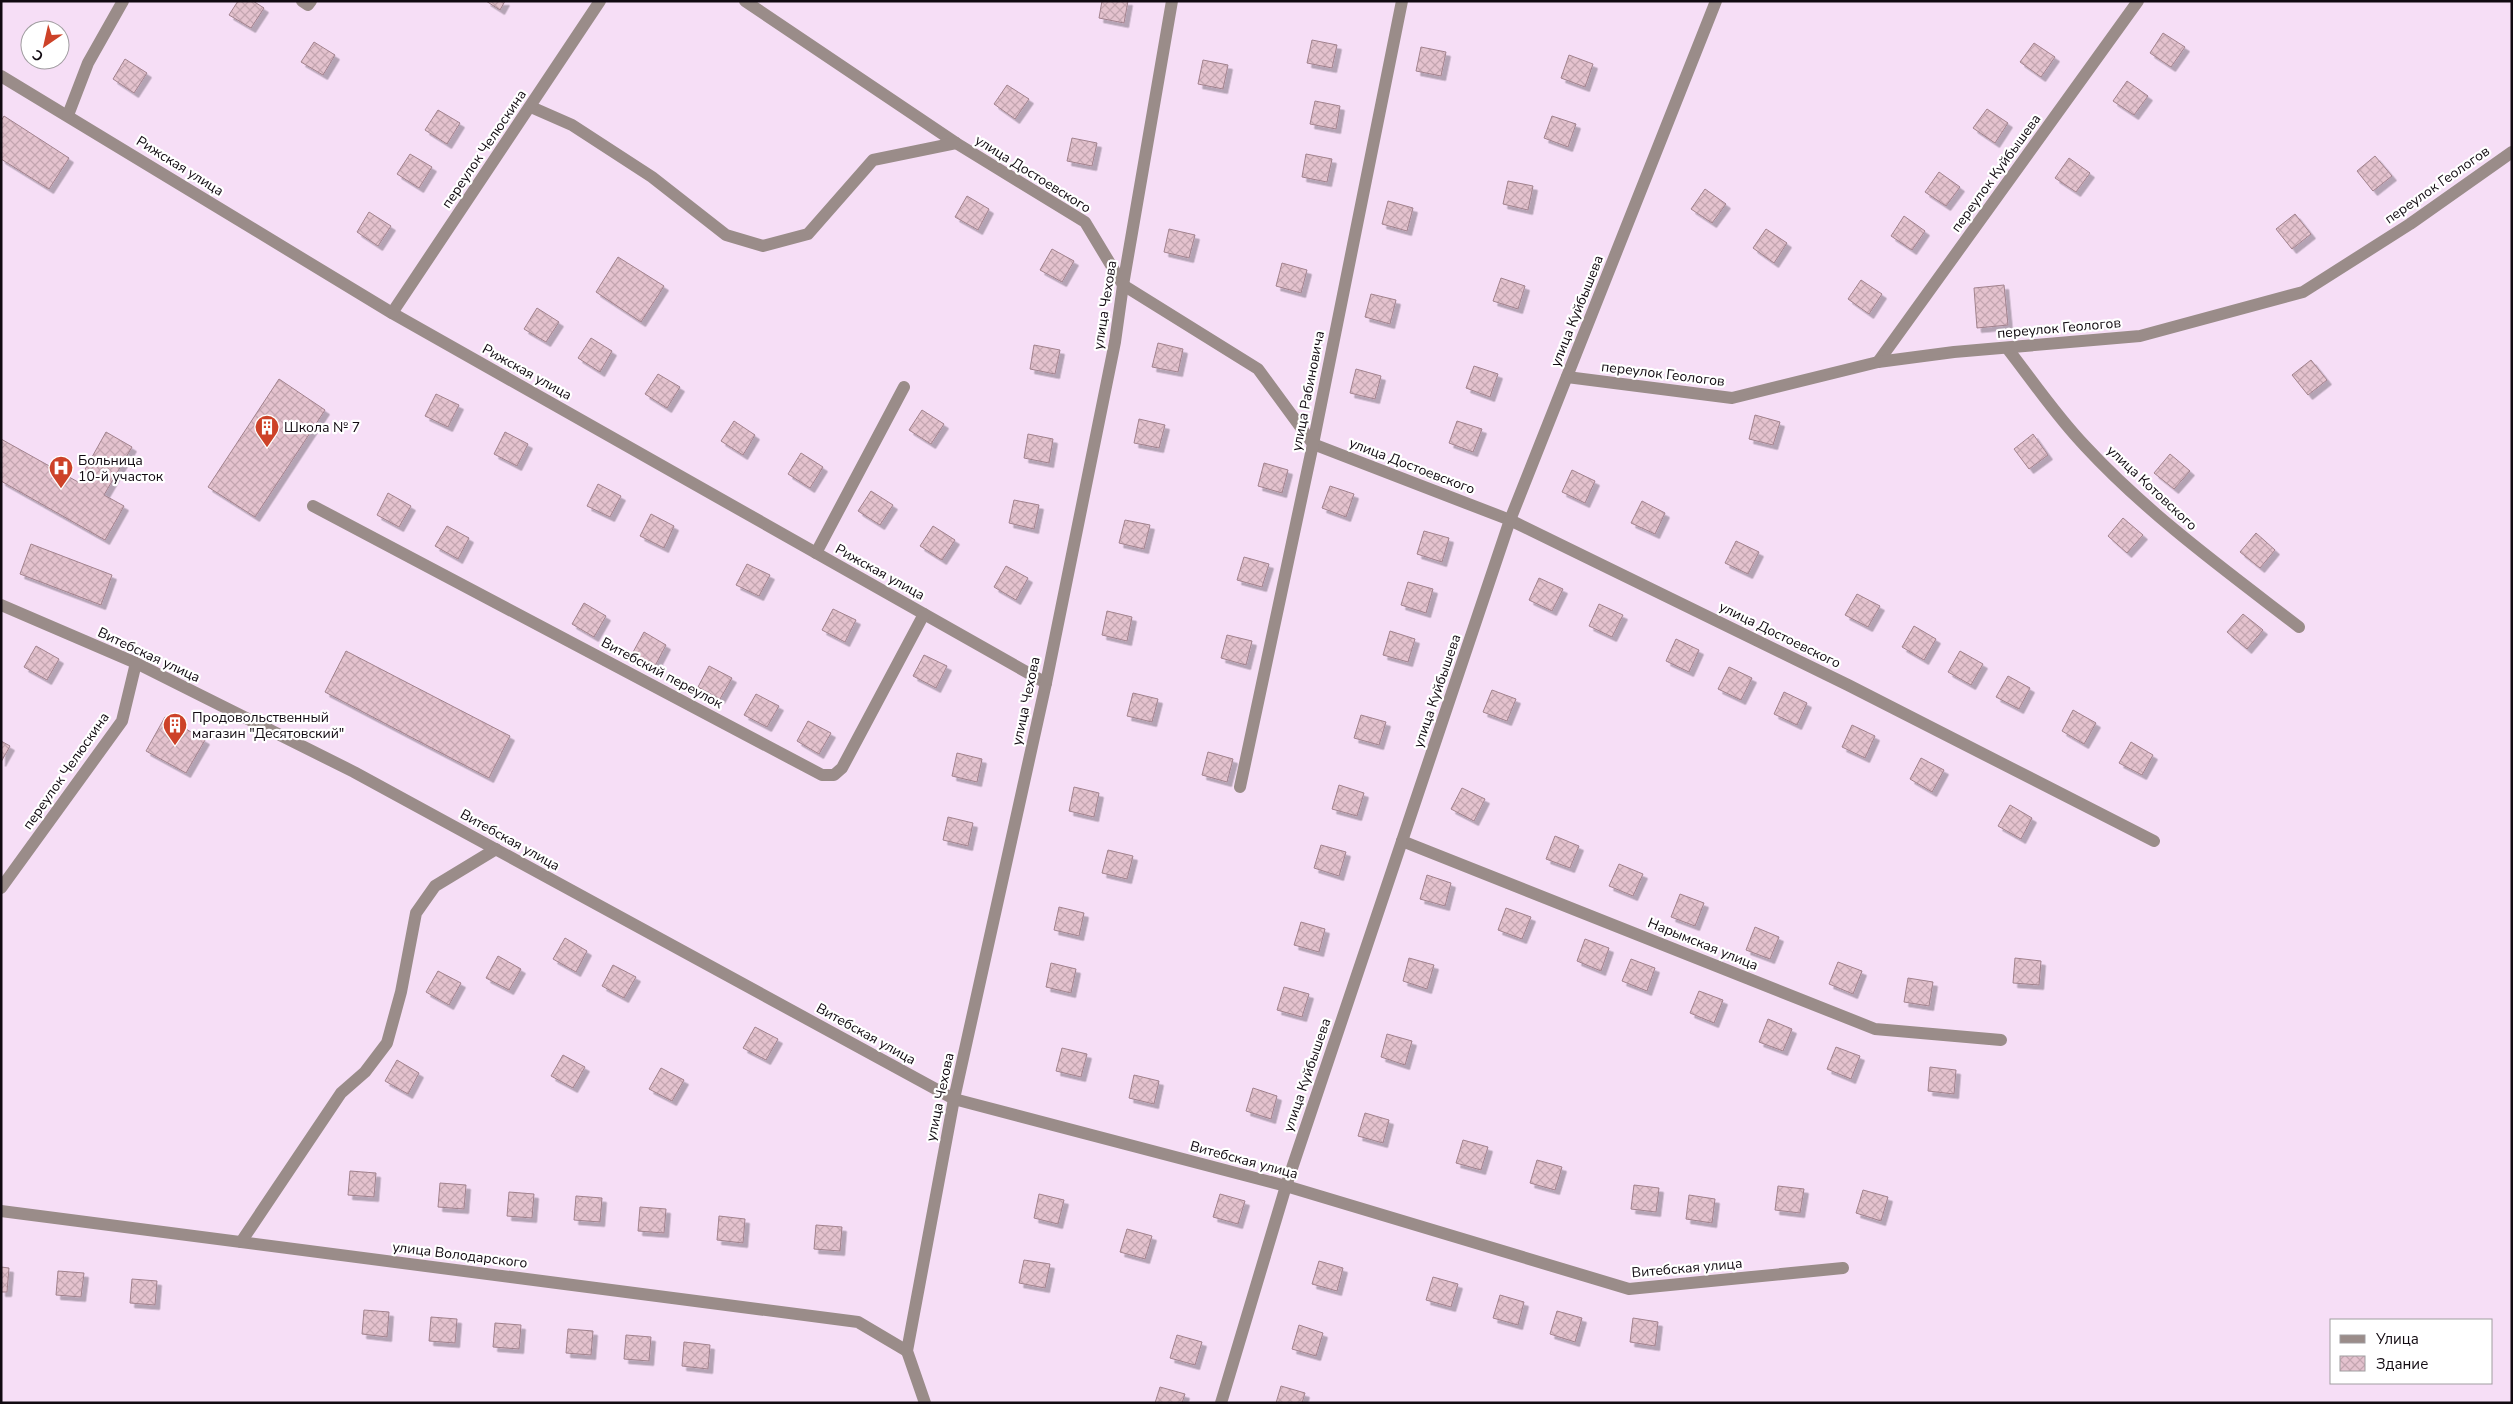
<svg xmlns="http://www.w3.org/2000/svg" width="2513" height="1404" font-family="'Nunito Sans',sans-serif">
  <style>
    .building { fill: url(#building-cross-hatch); stroke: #a1828d; filter: url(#shadow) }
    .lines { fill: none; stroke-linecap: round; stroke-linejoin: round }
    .minor { stroke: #9a8c89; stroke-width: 12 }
    .labels { text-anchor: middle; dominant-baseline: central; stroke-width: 4.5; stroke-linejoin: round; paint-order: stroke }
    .street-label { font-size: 14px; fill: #110a11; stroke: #fff }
    .poi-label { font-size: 14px; fill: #110a11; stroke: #fff; text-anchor: start }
  </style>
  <defs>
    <pattern id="building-cross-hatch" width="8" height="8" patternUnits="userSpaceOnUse" patternTransform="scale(1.25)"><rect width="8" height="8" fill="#e4c2ce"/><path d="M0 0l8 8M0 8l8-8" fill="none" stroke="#c3a5b0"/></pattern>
    <filter id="shadow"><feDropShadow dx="4.5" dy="4.5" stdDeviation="0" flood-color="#0004"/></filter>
  </defs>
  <rect width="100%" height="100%" fill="#f6def6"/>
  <g class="building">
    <polygon points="238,1 253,1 264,8 251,28 229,15"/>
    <polygon points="486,1 505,1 500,10"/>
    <polygon points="1102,1 1128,1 1124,23 1099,18"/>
    <polygon points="2163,33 2185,47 2171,67 2150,53"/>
    <polygon points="1312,40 1337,45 1332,68 1307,63"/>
    <polygon points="314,42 335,55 323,75 301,62"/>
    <polygon points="2034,43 2055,57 2041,77 2020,62"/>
    <polygon points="1421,47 1446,52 1441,76 1416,71"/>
    <polygon points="1569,55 1593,64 1585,87 1561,78"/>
    <polygon points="125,59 147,73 134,93 113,79"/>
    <polygon points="1203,60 1228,65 1223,89 1198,84"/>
    <polygon points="2127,81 2148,96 2134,115 2113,101"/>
    <polygon points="1007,85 1029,99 1015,119 994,104"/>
    <polygon points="1315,101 1340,106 1336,129 1310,124"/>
    <polygon points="1987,109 2008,123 1995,143 1973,128"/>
    <polygon points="438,110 460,123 447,144 425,130"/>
    <polygon points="4,116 69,158 49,189 1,159 1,121"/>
    <polygon points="1552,116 1576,124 1568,147 1544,138"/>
    <polygon points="1072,138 1097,143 1092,166 1067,161"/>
    <polygon points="410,154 432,167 419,188 397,174"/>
    <polygon points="1306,154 1332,159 1327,182 1302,177"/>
    <polygon points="2375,156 2392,176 2373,191 2357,171"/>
    <polygon points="2069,158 2090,173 2076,192 2055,178"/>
    <polygon points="1939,172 1960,187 1946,206 1925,192"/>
    <polygon points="1508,181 1533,186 1528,210 1503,204"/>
    <polygon points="1705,189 1726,204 1712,223 1691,209"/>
    <polygon points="967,196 989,209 978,230 955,217"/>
    <polygon points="1388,201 1413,208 1407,231 1382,224"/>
    <polygon points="369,212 391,226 378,246 357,232"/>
    <polygon points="2295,214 2311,234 2292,249 2276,229"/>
    <polygon points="1904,216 1925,231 1912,250 1891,236"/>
    <polygon points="1169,229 1195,235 1189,258 1164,252"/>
    <polygon points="1766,229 1787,243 1774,263 1753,248"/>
    <polygon points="1052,249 1074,261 1062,282 1040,270"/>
    <polygon points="618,257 664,286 641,322 596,292"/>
    <polygon points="1282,263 1307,270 1301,293 1276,286"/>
    <polygon points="1501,278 1525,286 1518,309 1493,301"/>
    <polygon points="1861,280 1882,294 1869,314 1848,299"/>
    <polygon points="2004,285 2008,325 1977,328 1974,288"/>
    <polygon points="1371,294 1396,300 1390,324 1365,317"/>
    <polygon points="537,308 559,322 546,342 524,329"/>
    <polygon points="591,338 612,351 600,372 578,358"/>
    <polygon points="1158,343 1183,349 1178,372 1152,367"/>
    <polygon points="1034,345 1060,350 1055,374 1030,369"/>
    <polygon points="2311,360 2327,380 2308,395 2292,375"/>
    <polygon points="1474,366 1498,374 1490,397 1466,388"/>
    <polygon points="1356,369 1381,376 1375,399 1350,393"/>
    <polygon points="658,374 680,387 667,408 645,394"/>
    <polygon points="279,379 325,410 255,517 208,487"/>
    <polygon points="436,394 459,405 448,427 425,416"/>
    <polygon points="922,410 944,424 931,444 909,430"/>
    <polygon points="1755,415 1780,422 1773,445 1749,439"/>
    <polygon points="1139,419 1165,425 1159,448 1134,443"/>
    <polygon points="734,421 755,435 743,455 721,441"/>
    <polygon points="1457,421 1482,429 1473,452 1449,443"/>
    <polygon points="106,432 132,447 104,495 124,506 105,540 1,481 1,439 78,482"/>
    <polygon points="505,432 528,444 517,466 494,454"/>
    <polygon points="1028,434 1053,439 1049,463 1024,458"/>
    <polygon points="2033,434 2048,455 2029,469 2014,449"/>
    <polygon points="801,453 823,467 810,488 788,474"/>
    <polygon points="2170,454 2190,471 2174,489 2154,473"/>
    <polygon points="1264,463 1288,470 1282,493 1258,486"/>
    <polygon points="1572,470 1595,481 1585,503 1562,492"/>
    <polygon points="598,484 621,496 610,517 587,506"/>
    <polygon points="1330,486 1354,494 1346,517 1322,508"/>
    <polygon points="871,491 893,505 880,525 858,511"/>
    <polygon points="388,493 411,506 399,527 377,515"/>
    <polygon points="1014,500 1039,505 1034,529 1009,523"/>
    <polygon points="1642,501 1665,513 1655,534 1631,523"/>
    <polygon points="651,514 674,526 664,548 640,536"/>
    <polygon points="2123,518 2143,535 2127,553 2108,536"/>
    <polygon points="1125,520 1150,525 1144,549 1119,543"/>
    <polygon points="447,526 469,538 458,559 435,546"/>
    <polygon points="933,526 955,540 942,560 920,546"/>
    <polygon points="1424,531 1449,538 1442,562 1417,554"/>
    <polygon points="2256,533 2275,550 2260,568 2240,552"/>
    <polygon points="1736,541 1759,552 1748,574 1725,563"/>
    <polygon points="31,544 112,575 101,605 20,574"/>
    <polygon points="1244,557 1269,564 1262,587 1237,580"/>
    <polygon points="747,564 770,575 759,596 736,585"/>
    <polygon points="1006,566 1028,578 1016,600 994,587"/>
    <polygon points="1539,578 1563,589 1552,611 1529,600"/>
    <polygon points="1408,582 1433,589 1426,613 1401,605"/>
    <polygon points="1857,594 1880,606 1868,627 1845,615"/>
    <polygon points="584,603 606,616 594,637 572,624"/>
    <polygon points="1599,604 1623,615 1612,637 1589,626"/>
    <polygon points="833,609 856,620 845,642 822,630"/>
    <polygon points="1107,611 1132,617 1127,641 1102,635"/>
    <polygon points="2243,614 2263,630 2247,649 2227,632"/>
    <polygon points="1914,626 1936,639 1924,660 1902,647"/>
    <polygon points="1390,631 1415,639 1408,662 1383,655"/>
    <polygon points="644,632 666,645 655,666 632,654"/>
    <polygon points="1227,635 1252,641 1246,665 1221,658"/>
    <polygon points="1676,639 1699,650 1689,672 1666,661"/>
    <polygon points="36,646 59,659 47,680 24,667"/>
    <polygon points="346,651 510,736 489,778 325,692"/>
    <polygon points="1960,651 1983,664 1971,685 1948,672"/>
    <polygon points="924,655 947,666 936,688 913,676"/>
    <polygon points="709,666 732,678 720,699 698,687"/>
    <polygon points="1729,667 1752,678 1741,700 1718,689"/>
    <polygon points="2008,676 2030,688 2019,709 1996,697"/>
    <polygon points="1492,690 1516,699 1507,721 1483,712"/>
    <polygon points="1784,692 1807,703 1797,725 1774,714"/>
    <polygon points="1133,693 1158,699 1152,722 1127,716"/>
    <polygon points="756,694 779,706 767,727 744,715"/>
    <polygon points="2073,710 2096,723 2084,744 2062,731"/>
    <polygon points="1361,715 1386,722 1379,745 1354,738"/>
    <polygon points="165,717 205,740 186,773 146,751"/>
    <polygon points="808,721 831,733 819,754 797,741"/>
    <polygon points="1852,725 1875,736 1865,758 1842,747"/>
    <polygon points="1,741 10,746 1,762"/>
    <polygon points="2131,742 2153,755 2142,775 2119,763"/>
    <polygon points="1208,752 1233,759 1227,782 1202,775"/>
    <polygon points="957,753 982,759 977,782 952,776"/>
    <polygon points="1921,758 1944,770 1932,792 1910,779"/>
    <polygon points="1339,785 1364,793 1357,816 1332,809"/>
    <polygon points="1074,787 1099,793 1094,817 1069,811"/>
    <polygon points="1462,788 1485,799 1474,821 1451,809"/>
    <polygon points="2010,805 2032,818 2021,839 1998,826"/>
    <polygon points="948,817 973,823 968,846 943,840"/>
    <polygon points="1555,836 1579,846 1570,868 1546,859"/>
    <polygon points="1321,845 1346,852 1339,876 1314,868"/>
    <polygon points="1108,850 1133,856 1127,879 1102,873"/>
    <polygon points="1619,864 1643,874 1633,896 1609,886"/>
    <polygon points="1427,875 1451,883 1445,906 1420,899"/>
    <polygon points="1680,894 1704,903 1695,926 1671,917"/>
    <polygon points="1059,907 1084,913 1079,936 1054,930"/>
    <polygon points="1506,908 1531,917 1522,939 1498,930"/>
    <polygon points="1301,922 1325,929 1319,952 1294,945"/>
    <polygon points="1755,927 1779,937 1770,959 1746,950"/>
    <polygon points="565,938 587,951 576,972 553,959"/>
    <polygon points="1585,939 1609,948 1601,971 1577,961"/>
    <polygon points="498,956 521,969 509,990 486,978"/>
    <polygon points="1409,958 1434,965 1427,989 1403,981"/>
    <polygon points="2015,958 2041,961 2039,985 2013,983"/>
    <polygon points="1631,959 1655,968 1647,991 1622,981"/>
    <polygon points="1838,962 1862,971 1853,994 1829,984"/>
    <polygon points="1051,963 1076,969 1071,993 1046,987"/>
    <polygon points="613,965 636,977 624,998 602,986"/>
    <polygon points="438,971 461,983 449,1005 426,992"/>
    <polygon points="1908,978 1933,982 1929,1006 1904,1002"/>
    <polygon points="1284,987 1309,994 1302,1017 1277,1010"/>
    <polygon points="1699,991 1723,1000 1714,1023 1690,1013"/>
    <polygon points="1768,1019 1792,1029 1783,1051 1759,1042"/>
    <polygon points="755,1027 778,1039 766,1060 743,1048"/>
    <polygon points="1387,1034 1412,1041 1405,1065 1381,1057"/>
    <polygon points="1836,1047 1860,1056 1851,1079 1827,1069"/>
    <polygon points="1062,1048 1087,1054 1081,1077 1056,1071"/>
    <polygon points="563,1055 585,1067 573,1088 551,1076"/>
    <polygon points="397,1060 419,1073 408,1094 385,1081"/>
    <polygon points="1930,1067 1956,1070 1954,1094 1928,1091"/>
    <polygon points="661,1068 684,1080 672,1101 649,1089"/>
    <polygon points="1134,1075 1159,1081 1154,1104 1129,1098"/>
    <polygon points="1253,1088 1277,1096 1271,1119 1246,1111"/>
    <polygon points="1365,1113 1389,1120 1383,1143 1358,1136"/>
    <polygon points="1463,1140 1488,1147 1481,1170 1456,1163"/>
    <polygon points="1537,1160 1562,1167 1555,1190 1530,1183"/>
    <polygon points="350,1171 376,1173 374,1197 348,1195"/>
    <polygon points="440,1183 466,1185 464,1209 438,1207"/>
    <polygon points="1634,1185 1659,1188 1656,1212 1631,1209"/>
    <polygon points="1778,1186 1804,1189 1800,1213 1775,1210"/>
    <polygon points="1863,1190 1888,1197 1881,1221 1856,1213"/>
    <polygon points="509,1192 534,1194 532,1218 507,1216"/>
    <polygon points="1039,1194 1064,1200 1058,1224 1034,1218"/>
    <polygon points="1220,1194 1245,1201 1238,1224 1213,1217"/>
    <polygon points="1689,1195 1715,1199 1712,1223 1686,1219"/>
    <polygon points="576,1196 602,1198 600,1222 574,1220"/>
    <polygon points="640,1207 666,1209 664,1233 638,1231"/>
    <polygon points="719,1216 745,1219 743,1243 717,1240"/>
    <polygon points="816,1225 842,1227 840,1251 814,1249"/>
    <polygon points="1127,1229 1152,1236 1145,1259 1120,1252"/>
    <polygon points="1024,1260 1050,1264 1045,1288 1019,1283"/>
    <polygon points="1319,1261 1343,1268 1337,1291 1312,1284"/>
    <polygon points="1,1267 9,1268 7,1292 1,1292"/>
    <polygon points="58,1271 84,1273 81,1297 56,1295"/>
    <polygon points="1433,1277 1458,1284 1451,1307 1426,1300"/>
    <polygon points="132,1279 157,1281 155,1305 130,1303"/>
    <polygon points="1500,1295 1524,1302 1518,1325 1493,1318"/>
    <polygon points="364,1310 389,1312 387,1337 362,1334"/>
    <polygon points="1557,1311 1582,1318 1575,1342 1550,1334"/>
    <polygon points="431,1317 457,1319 455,1343 429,1341"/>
    <polygon points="1633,1318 1658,1322 1655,1346 1630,1342"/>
    <polygon points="495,1323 521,1325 519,1349 493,1347"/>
    <polygon points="1299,1325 1323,1333 1316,1356 1292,1349"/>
    <polygon points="568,1329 593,1331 591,1355 566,1353"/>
    <polygon points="626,1335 651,1337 649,1361 624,1359"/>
    <polygon points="1177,1335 1202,1342 1195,1365 1170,1358"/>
    <polygon points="684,1342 710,1345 708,1369 682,1366"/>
    <polygon points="1281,1386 1305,1393 1302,1403 1276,1403"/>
    <polygon points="1160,1387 1185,1394 1182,1403 1155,1403"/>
  </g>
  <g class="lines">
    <g class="minor">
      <polyline points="302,1 308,5 311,1"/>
      <polyline points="745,1 956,143 1085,222 1123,285 1258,369 1313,444 1510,520 1848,685 2154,841"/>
      <polyline points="1,76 392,313 1046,683"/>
      <polyline points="531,107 572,125 652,177 726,235 763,246 808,234 873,160 956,143"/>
      <polyline points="68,115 88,63 123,1"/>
      <polyline points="392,313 600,1"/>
      <path d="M2007,348c25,32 49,68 78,98 64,69 140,124 214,181"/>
      <polyline points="1878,362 2138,1"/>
      <polyline points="1567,377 1732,398 1878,362 1954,352 2140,336 2303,292 2410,224 2512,152"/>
      <polyline points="313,506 822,775 834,775 842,768 924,614"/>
      <polyline points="816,553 904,387"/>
      <polyline points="1,605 136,663 354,772 954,1099 1286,1186 1629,1289 1843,1268"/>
      <polyline points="1240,787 1313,444 1402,1"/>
      <polyline points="1402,841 1875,1029 2001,1040"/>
      <polyline points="1,888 122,721 136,663"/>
      <polyline points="1,1211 858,1322 907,1351"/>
      <polyline points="241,1242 341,1093 365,1072 387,1043 401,992 416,913 435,886 496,849"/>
      <polyline points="925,1403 907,1351 954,1099 1046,683 1115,342 1123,285 1172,1"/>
      <polyline points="1221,1403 1286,1186 1510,520 1716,1"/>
    </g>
  </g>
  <defs>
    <symbol id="building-pin" viewBox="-11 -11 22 30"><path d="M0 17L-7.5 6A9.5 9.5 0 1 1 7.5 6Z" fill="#cd4228" stroke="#fff"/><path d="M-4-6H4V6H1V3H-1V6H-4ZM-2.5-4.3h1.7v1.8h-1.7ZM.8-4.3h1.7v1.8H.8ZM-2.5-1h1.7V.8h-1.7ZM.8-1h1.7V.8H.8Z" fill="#fff"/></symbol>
    <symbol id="hospital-pin" viewBox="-11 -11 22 30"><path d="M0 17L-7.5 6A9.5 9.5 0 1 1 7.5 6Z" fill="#cd4228" stroke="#fff"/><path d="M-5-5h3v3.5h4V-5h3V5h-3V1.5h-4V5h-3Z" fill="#fff"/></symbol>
  </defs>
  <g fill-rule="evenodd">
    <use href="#building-pin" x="253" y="413" width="28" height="38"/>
    <use href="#hospital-pin" x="47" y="454" width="28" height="38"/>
    <use href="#building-pin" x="161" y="711" width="28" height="38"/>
  </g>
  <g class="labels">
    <g class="street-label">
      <text transform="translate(484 149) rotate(-56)">переулок Челюскина</text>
      <text transform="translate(180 166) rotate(32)">Рижская улица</text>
      <text transform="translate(1996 173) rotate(-54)">переулок Куйбышева</text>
      <text transform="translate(1033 174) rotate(32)">улица Достоевского</text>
      <text transform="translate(2437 185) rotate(-35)">переулок Геологов</text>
      <text transform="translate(1105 305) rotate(-81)">улица Чехова</text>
      <text transform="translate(1577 311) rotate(-68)">улица Куйбышева</text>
      <text transform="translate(2059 328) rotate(-5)">переулок Геологов</text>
      <text transform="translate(527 372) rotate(29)">Рижская улица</text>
      <text transform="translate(1663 374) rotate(7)">переулок Геологов</text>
      <text transform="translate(1308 391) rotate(-79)">улица Рабиновича</text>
      <text transform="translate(1412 466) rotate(21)">улица Достоевского</text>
      <text transform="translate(2152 488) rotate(43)">улица Котовского</text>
      <text transform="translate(880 572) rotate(29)">Рижская улица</text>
      <text transform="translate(1780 635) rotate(26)">улица Достоевского</text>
      <text transform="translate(149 655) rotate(25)">Витебская улица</text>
      <text transform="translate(662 673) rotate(28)">Витебский переулок</text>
      <text transform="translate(1437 691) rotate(-71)">улица Куйбышева</text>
      <text transform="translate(1026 701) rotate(-78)">улица Чехова</text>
      <text transform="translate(66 771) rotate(-55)">переулок Челюскина</text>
      <text transform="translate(510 840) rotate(29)">Витебская улица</text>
      <text transform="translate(1703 944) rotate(22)">Нарымская улица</text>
      <text transform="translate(866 1034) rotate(29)">Витебская улица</text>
      <text transform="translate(1307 1075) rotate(-71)">улица Куйбышева</text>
      <text transform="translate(940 1097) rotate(-78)">улица Чехова</text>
      <text transform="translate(1244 1160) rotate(15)">Витебская улица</text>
      <text transform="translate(460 1255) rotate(7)">улица Володарского</text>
      <text transform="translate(1687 1268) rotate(-5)">Витебская улица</text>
    </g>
    <g class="poi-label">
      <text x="284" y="427">Школа № 7</text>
      <text x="78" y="460">Больница<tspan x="78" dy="16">10-й участок</tspan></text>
      <text x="192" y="717">Продовольственный<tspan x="192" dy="16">магазин "Деcятовский"</tspan></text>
    </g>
  </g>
  <rect width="2513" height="1404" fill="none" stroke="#110a11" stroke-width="5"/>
  <rect x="2330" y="1319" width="162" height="65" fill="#ffffff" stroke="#a09da0"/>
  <rect x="2340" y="1335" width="25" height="8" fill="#9a8c89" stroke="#a09da0"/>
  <text x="2376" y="1344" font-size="15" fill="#110a11">Улица</text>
  <rect x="2340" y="1356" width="25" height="15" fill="url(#building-cross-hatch)" stroke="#a09da0"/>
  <text x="2376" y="1369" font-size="15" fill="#110a11">Здание</text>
  <g transform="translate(45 45) rotate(214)"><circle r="24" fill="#ffffff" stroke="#a09da0"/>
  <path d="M0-4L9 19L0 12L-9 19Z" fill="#cd4228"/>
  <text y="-8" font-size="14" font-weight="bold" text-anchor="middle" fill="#110a11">С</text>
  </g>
</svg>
